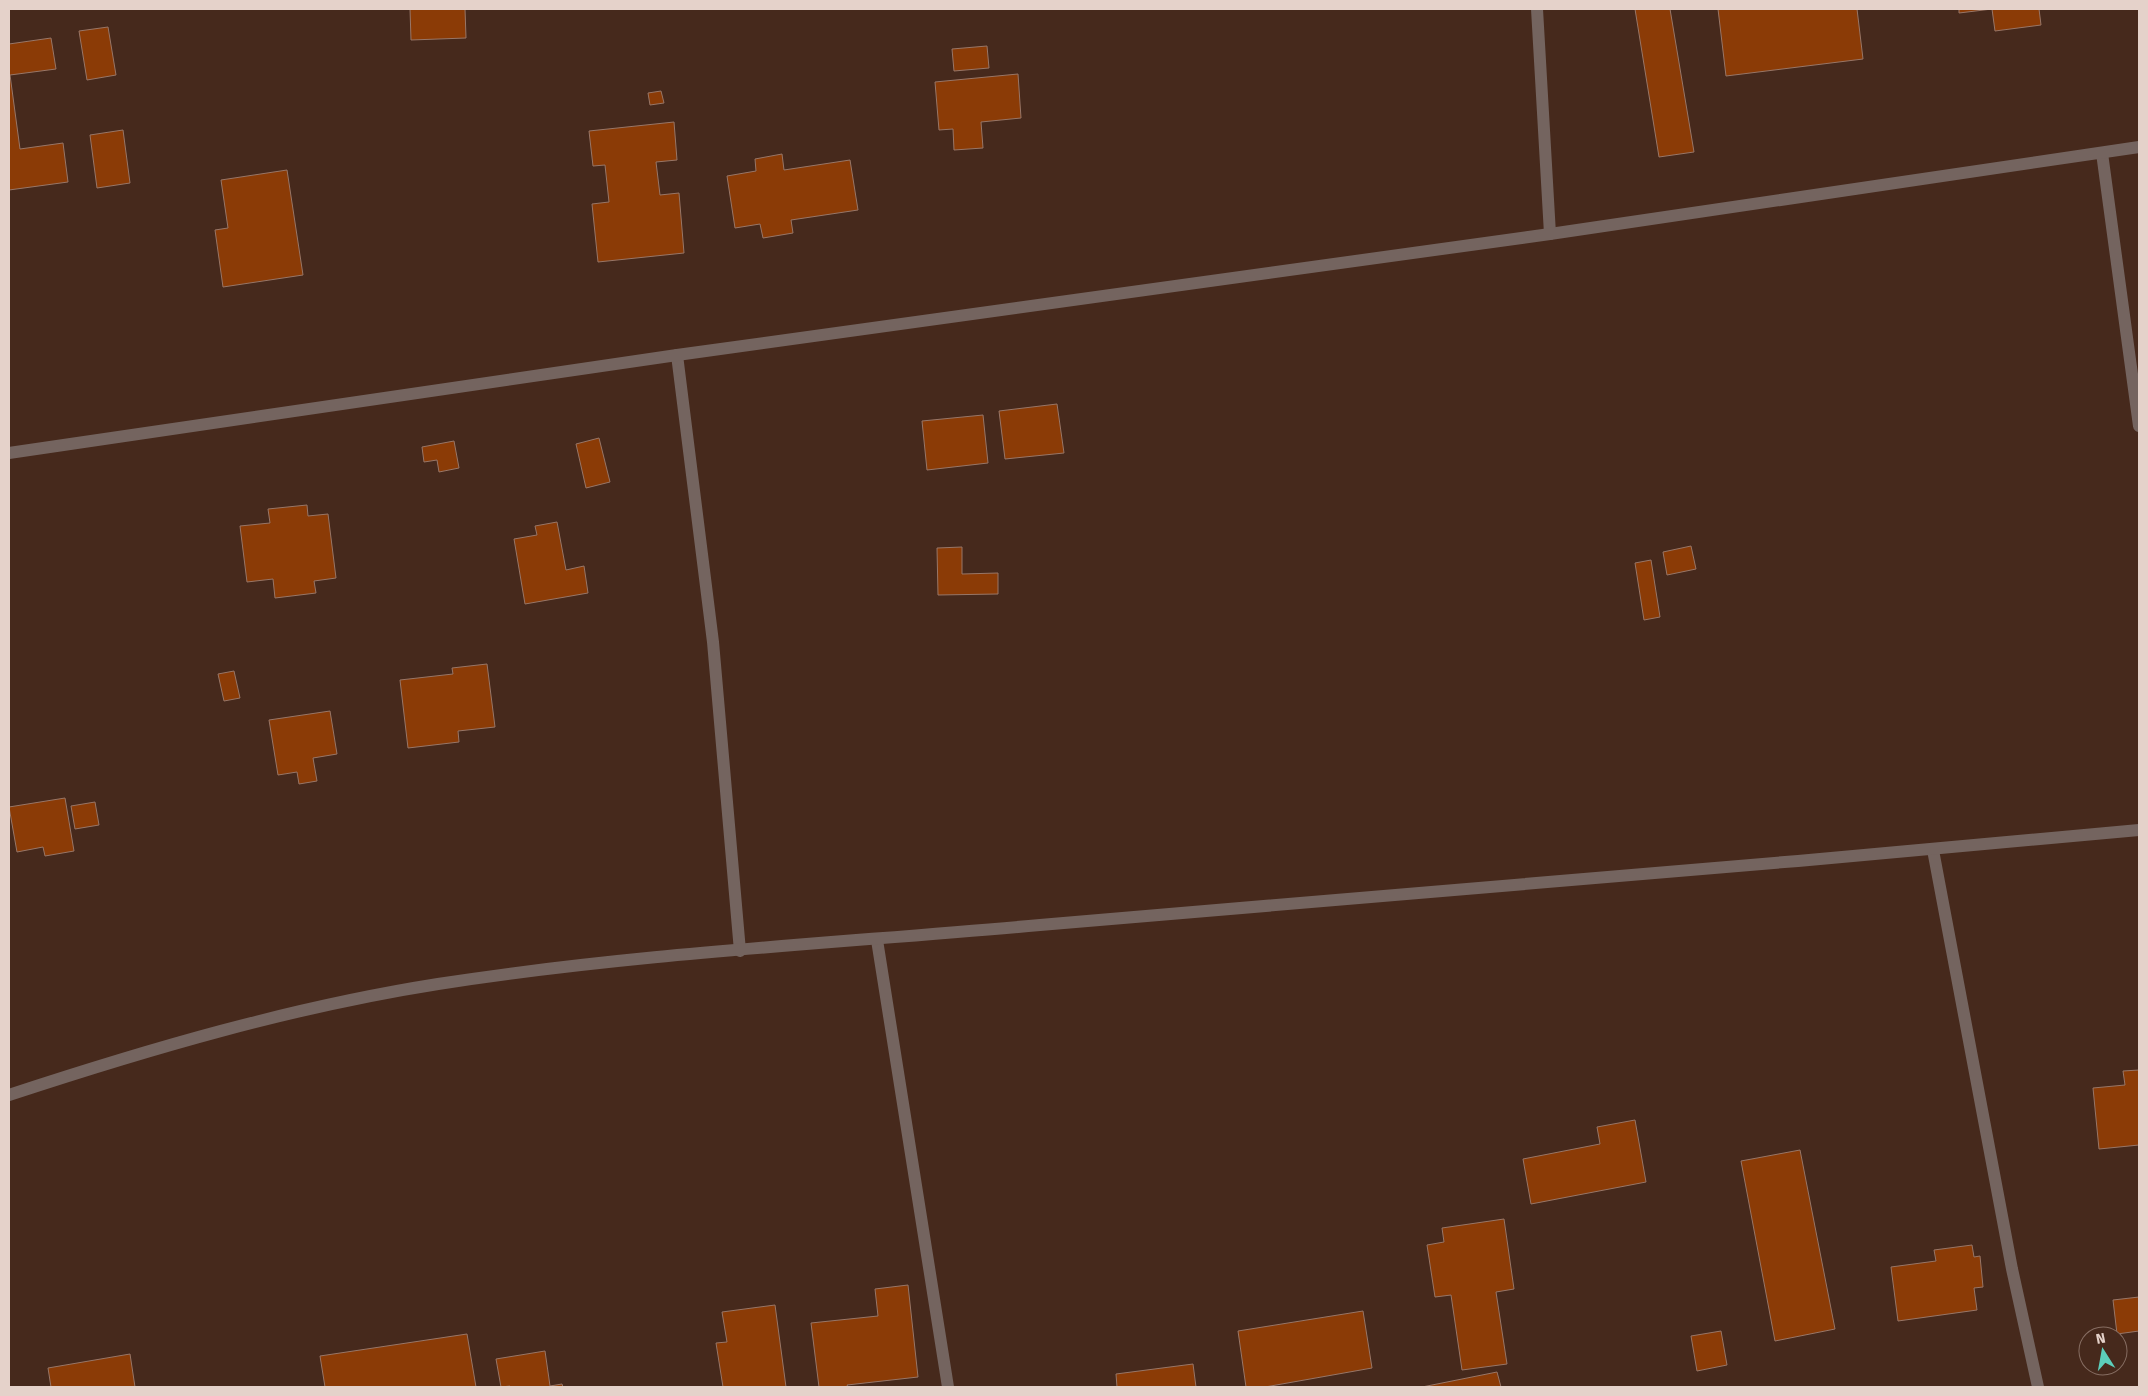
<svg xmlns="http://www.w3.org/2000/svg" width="2148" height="1396" font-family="'Fira Sans',sans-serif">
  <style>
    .building { fill: #8b3b06; stroke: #987667 }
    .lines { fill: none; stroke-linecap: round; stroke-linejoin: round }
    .street { stroke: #74645f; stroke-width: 12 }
  </style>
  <rect width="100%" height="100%" fill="#46291c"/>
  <g class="building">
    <polygon points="410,9 465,9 466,38 411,40"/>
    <polygon points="1635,9 1670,9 1694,152 1659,157"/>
    <polygon points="1718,9 1857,9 1863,59 1726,76"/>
    <polygon points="1959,9 2039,9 2041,25 1995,31 1992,9 1959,13"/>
    <polygon points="108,27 116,75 87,80 79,31"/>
    <polygon points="51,38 56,69 10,75 20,149 63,143 68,182 9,190 9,44"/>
    <polygon points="987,46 989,68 954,71 952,49"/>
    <polygon points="1018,74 1021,118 981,122 983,148 954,150 953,129 939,130 935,82"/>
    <polygon points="661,91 664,103 650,105 648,93"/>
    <polygon points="674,122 677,160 656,162 660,195 679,193 684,253 598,262 592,204 609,202 605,165 593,166 589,131"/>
    <polygon points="123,130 130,183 97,188 90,135"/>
    <polygon points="782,154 784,170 850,160 858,210 791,220 793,233 763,238 760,224 735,228 727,176 756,171 755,159"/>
    <polygon points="287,170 303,275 223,287 215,230 228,228 221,180"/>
    <polygon points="1057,404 1064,453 1005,459 999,411"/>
    <polygon points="983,415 988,463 927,470 922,421"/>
    <polygon points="599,438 610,482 586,488 576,444"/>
    <polygon points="454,441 459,468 439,472 437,460 424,462 422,447"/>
    <polygon points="307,505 308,516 328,514 336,578 314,581 316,593 275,598 273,579 247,582 240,526 270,523 268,509"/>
    <polygon points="557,522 566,570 584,566 588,593 525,604 514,539 537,535 535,526"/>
    <polygon points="1691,546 1696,569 1667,575 1663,552"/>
    <polygon points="962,547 962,574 998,573 998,594 938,595 937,548"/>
    <polygon points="1651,560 1660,617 1644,620 1635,563"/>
    <polygon points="487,664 495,727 458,731 459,742 408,748 400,680 453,674 452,668"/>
    <polygon points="234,671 240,698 224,701 218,674"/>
    <polygon points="330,711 337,754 313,758 317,781 299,784 297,772 278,775 269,720"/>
    <polygon points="65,798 74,851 45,856 43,847 17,852 9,807"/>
    <polygon points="95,802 99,825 75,829 71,806"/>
    <polygon points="2139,1070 2139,1145 2099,1149 2093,1088 2125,1085 2123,1071"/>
    <polygon points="1635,1120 1646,1182 1531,1204 1523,1159 1600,1144 1597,1127"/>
    <polygon points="1800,1150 1835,1329 1775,1341 1741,1161"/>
    <polygon points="1504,1219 1514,1289 1496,1292 1507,1364 1462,1370 1451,1295 1435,1297 1427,1245 1444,1242 1442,1228"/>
    <polygon points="1972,1245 1974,1257 1980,1256 1983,1287 1974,1288 1977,1310 1898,1321 1891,1267 1936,1261 1934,1250"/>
    <polygon points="908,1285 918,1377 847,1385 848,1387 819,1387 811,1323 878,1316 875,1289"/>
    <polygon points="2139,1297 2139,1331 2117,1334 2113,1300"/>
    <polygon points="775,1305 786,1387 723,1387 716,1343 727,1342 722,1312"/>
    <polygon points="1363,1311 1372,1368 1265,1387 1246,1387 1238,1331"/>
    <polygon points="1721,1331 1727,1365 1697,1371 1691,1336"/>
    <polygon points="467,1334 476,1387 325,1387 320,1356"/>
    <polygon points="545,1351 550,1386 562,1384 563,1387 510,1387 510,1386 501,1387 496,1359"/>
    <polygon points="130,1354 135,1387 51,1387 48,1368"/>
    <polygon points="1193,1364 1196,1387 1117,1387 1116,1374"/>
    <polygon points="1497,1372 1501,1387 1422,1387"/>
  </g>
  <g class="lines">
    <g class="street">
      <polyline points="1537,9 1550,234"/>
      <polyline points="2102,153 2139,426"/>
      <polyline points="677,355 713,642 740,951"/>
      <polyline points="9,453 677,355 1550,234 2139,147"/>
      <polyline points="1933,850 2012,1269 2038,1387"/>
      <polyline points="877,940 948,1387"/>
      <path d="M9,1095c140,-46 283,-88 429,-111 199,-31 402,-41 602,-59 367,-32 733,-60 1099,-95"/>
    </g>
  </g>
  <rect width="2148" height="1396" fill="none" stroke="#e5d2ca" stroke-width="20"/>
  <g transform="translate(2103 1351) rotate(349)"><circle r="24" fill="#46291c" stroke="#866d62"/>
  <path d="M0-4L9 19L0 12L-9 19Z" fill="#5cceba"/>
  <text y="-8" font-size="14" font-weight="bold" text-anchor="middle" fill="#e5d2ca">N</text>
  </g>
</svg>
